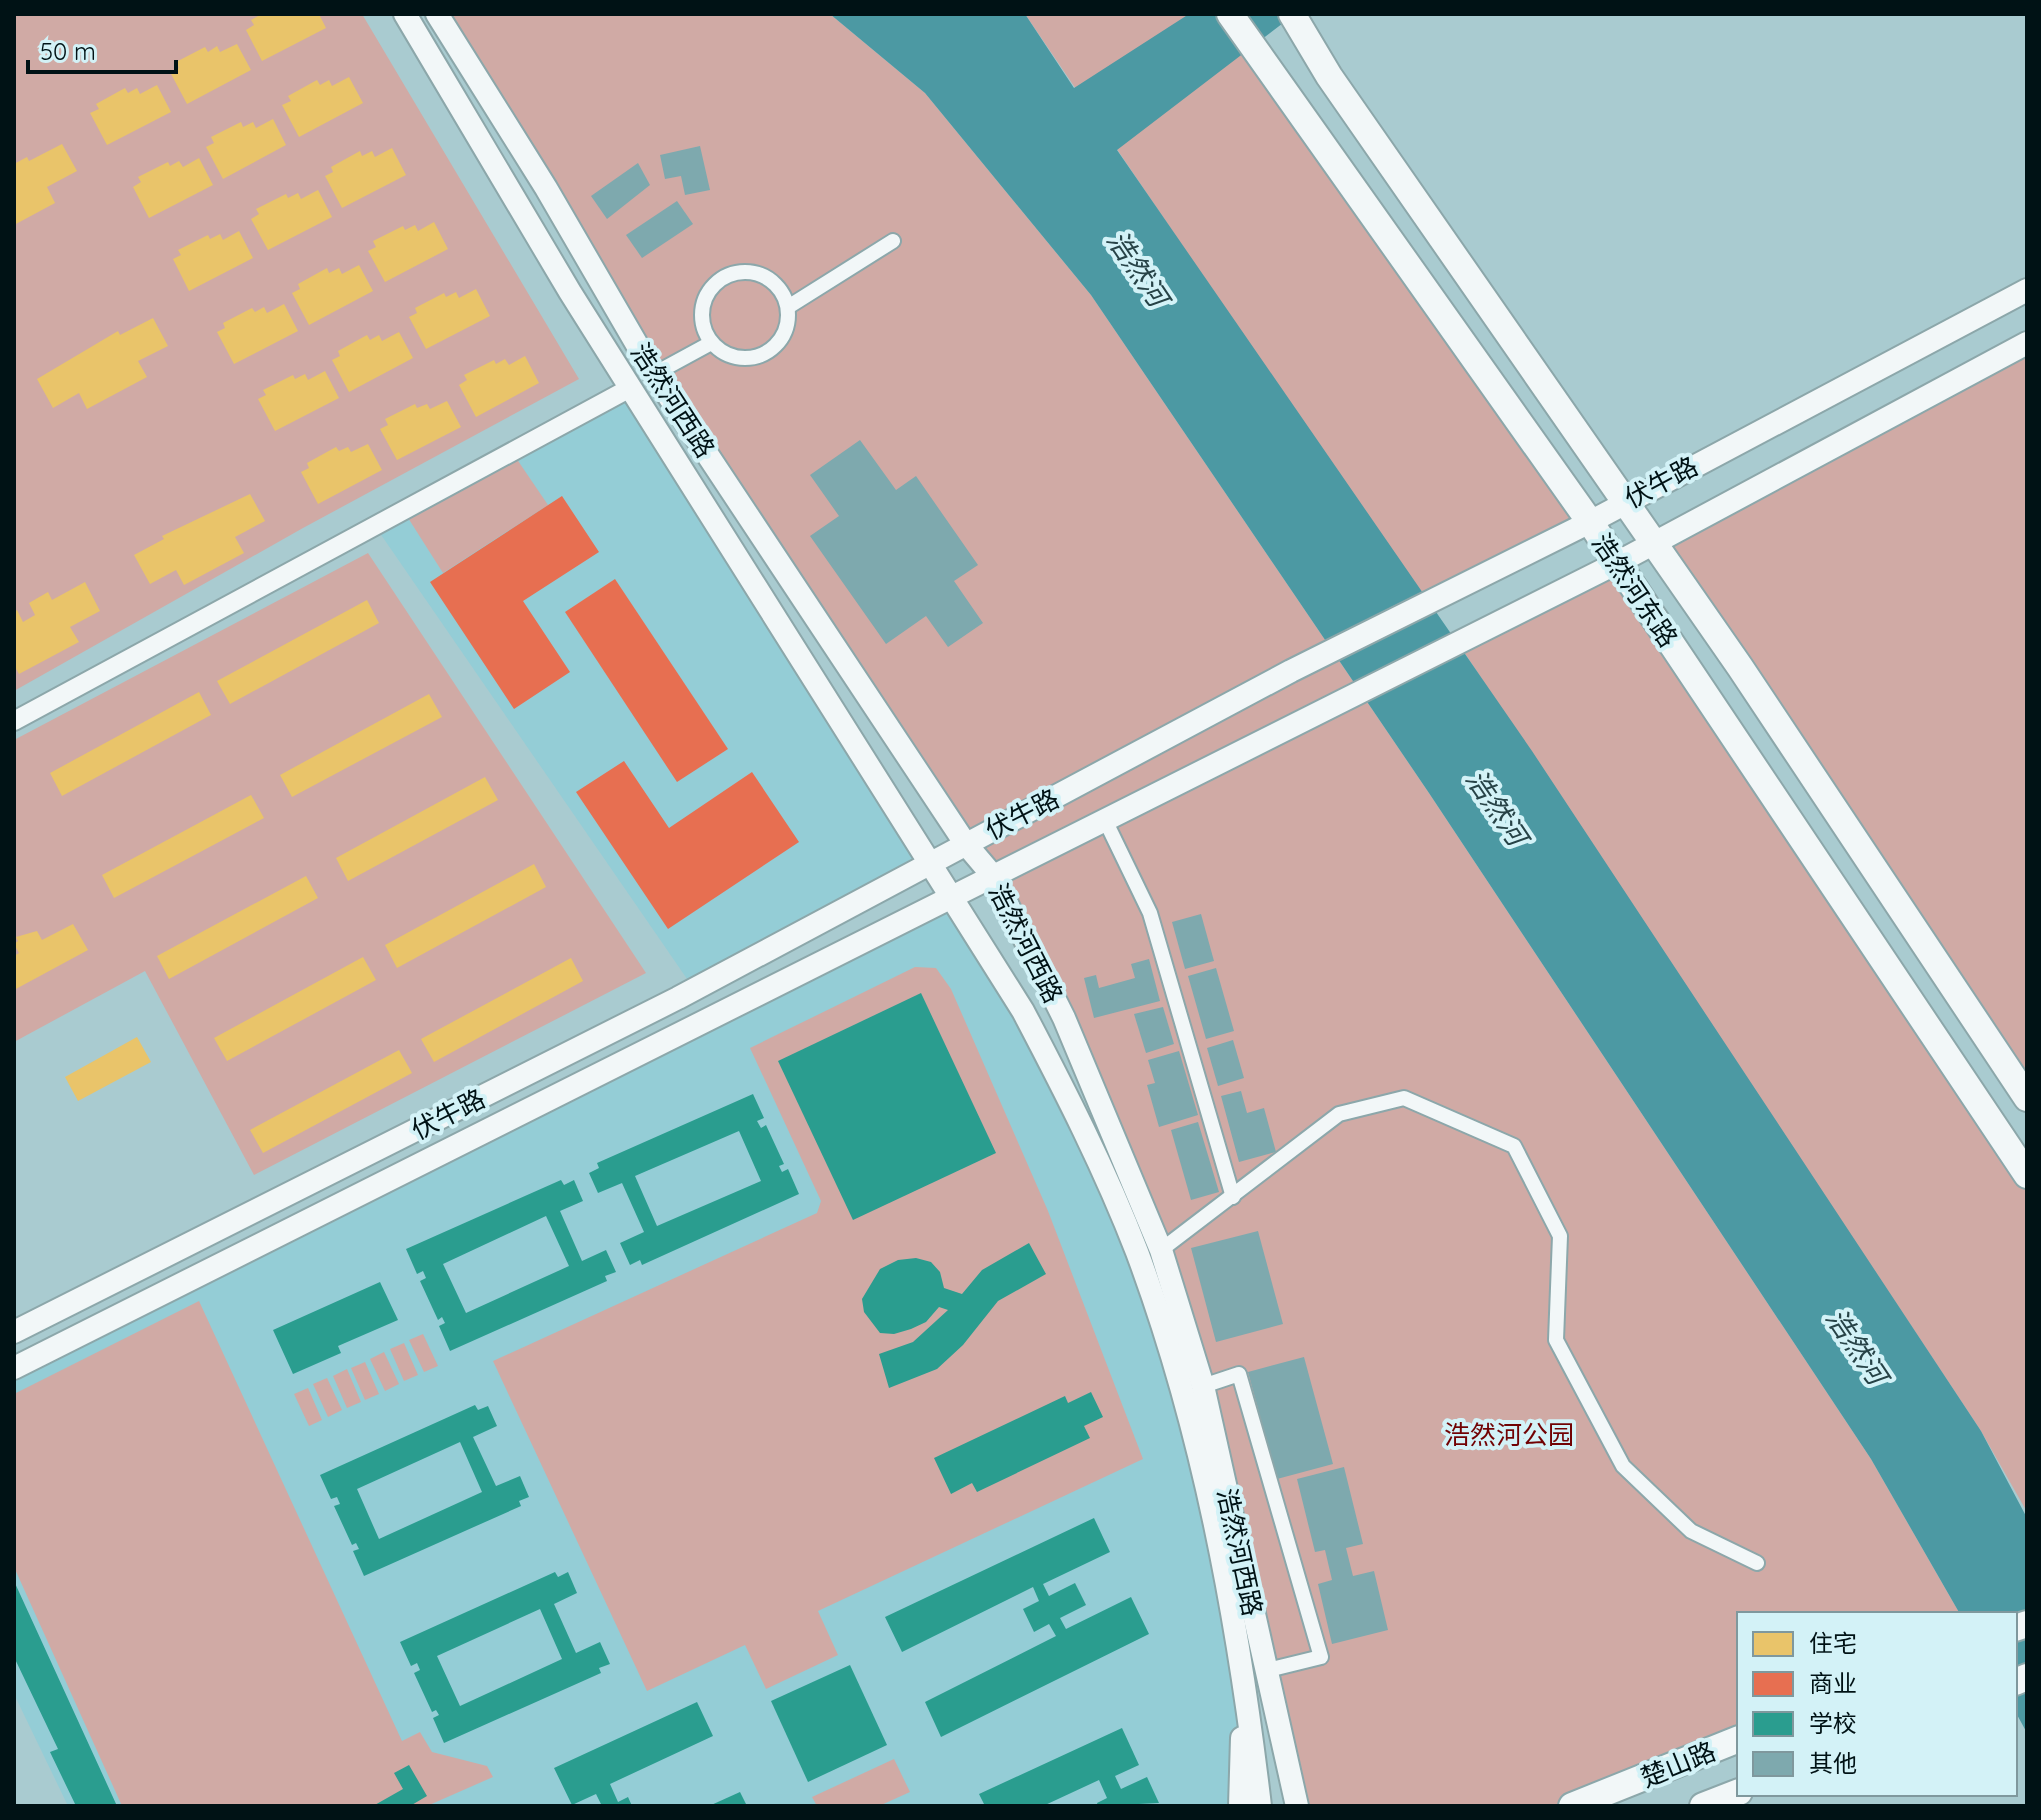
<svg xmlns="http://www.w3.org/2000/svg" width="2041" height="1820" font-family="Quicksand,'Noto Sans SC',sans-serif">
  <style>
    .built { fill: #94cdd6 }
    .green { fill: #d0aaa5 }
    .water { fill: #4c99a3 }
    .homes { fill: #e9c46a }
    .shops { fill: #e76f51 }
    .schools { fill: #2a9d8f; fill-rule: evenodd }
    .building { fill: #7ea9ae }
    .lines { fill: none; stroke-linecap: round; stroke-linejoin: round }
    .pedestrian-casing { stroke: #8ca7aa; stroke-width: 18 }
    .minor-casing { stroke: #8ca7aa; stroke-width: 22 }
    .tertiary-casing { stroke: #8ca7aa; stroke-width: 26 }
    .secondary-casing { stroke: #8ca7aa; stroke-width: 30 }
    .pedestrian { stroke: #f2f7f8; stroke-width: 14 }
    .minor { stroke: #f2f7f8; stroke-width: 18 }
    .tertiary { stroke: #f2f7f8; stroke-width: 22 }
    .secondary { stroke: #f2f7f8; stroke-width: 26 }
    .labels { text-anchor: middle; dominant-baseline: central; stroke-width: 8; stroke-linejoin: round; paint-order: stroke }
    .street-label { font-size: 26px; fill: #001215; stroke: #d3f2f7 }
    .park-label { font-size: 26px; fill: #710203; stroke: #d3f2f7 }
    .water-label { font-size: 28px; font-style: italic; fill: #274347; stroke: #d3f2f7 }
  </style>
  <rect width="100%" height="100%" fill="#a9cbd0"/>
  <g class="built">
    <polygon points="630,388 928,862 694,989 375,526"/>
    <polygon points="951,897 1069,1099 1182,1389 1260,1806 68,1806 14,1694 14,1368"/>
  </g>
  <g class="green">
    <polygon points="14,14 362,14 579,379 303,528 14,691"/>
    <polygon points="437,14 830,14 925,93 1091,295 1429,793 1871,1459 1960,1614 1739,1614 1739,1739 1572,1806 1297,1806 1161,1250 1095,1090 965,843"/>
    <polygon points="1025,14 1230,14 1590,522 1426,604"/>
    <polygon points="2027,343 2027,1098 1653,543"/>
    <polygon points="512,452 548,505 443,573 403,510"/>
    <polygon points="368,553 646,973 254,1175 145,971 14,1042 14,740"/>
    <polygon points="1617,563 2027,1175 2027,1512 1981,1431 1458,643"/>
    <polygon points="915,967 936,968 951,989 1048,1211 1143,1459 818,1611 838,1655 766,1689 745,1645 647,1691 493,1361 817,1213 821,1201 750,1048"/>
    <polygon points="199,1301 402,1741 420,1732 432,1752 487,1766 493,1777 427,1806 122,1806 14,1567 14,1394"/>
    <polygon points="423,1334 438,1366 424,1372 409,1340"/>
    <polygon points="404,1343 418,1375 404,1381 390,1349"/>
    <polygon points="384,1352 399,1384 385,1391 370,1359"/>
    <polygon points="365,1362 379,1394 365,1400 351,1368"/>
    <polygon points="347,1369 361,1402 347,1408 333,1376"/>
    <polygon points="327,1378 342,1410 328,1417 313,1384"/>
    <polygon points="308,1388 322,1420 309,1426 294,1394"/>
    <polygon points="894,1759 910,1792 879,1806 817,1806 812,1797"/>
  </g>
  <polygon class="water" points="830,14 1025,14 1074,88 1189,14 1295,14 1117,150 1532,751 1981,1431 2027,1518 2027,1733 2015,1711 2015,1614 1960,1614 1871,1459 1429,793 1091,295 925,93"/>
  <g class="homes">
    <polygon points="262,14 319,14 326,28 262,61 246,30 254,25 251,20"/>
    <polygon points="237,44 251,70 187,104 170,72 179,68 176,62 205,47 208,52 217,46 220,52"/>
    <polygon points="349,77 363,103 299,137 282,105 291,101 288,96 317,80 320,85 329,80 332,86"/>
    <polygon points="157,85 171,112 107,145 90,113 99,109 96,104 125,88 128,93 137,88 140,94"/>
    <polygon points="273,119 286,145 223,179 206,147 214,143 211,137 241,122 243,127 253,122 256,128"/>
    <polygon points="62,144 77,171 47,187 55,203 14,225 14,164 27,157 29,161"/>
    <polygon points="392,148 406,175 342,208 325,176 333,172 331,167 360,151 362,156 372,151 375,157"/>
    <polygon points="199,158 213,185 149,218 133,187 141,182 138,177 168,162 170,166 179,161 183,167"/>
    <polygon points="318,190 332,217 268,250 251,219 259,214 256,209 286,194 288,198 298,193 301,199"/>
    <polygon points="434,222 448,249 385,282 368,251 376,247 373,241 403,226 405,230 415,225 418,231"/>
    <polygon points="239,231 253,258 189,291 173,259 181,255 178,250 208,235 210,239 220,234 223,240"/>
    <polygon points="359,265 373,291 309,325 292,293 300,289 298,284 327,268 329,273 339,268 342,274"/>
    <polygon points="476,289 490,316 426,349 409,317 417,313 415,308 444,293 446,297 456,292 459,298"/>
    <polygon points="284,304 298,331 234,364 217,332 225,328 223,323 252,308 255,312 264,307 267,313"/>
    <polygon points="153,318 168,346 138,361 147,377 87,409 79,393 53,408 37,379 118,331 120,335"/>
    <polygon points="399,332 413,358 349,392 332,360 340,356 338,351 367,335 370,340 379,335 382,341"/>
    <polygon points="525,356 539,383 476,417 459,385 467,380 464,375 494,360 496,364 505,359 509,365"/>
    <polygon points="325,371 339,398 275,431 258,399 266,395 263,390 293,375 295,379 305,374 308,380"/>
    <polygon points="447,401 461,427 397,460 380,429 388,425 385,419 415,404 417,408 427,404 430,409"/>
    <polygon points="368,444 382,470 318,504 301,472 309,468 307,463 336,447 339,451 348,447 351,452"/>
    <polygon points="250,494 265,521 235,537 244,553 184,585 176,570 150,584 134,555 164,539 162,536"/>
    <polygon points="85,582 100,611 70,627 79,642 19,674 14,665 14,612 17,610 23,622 35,615 29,603 48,592 52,600"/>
    <polygon points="367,600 379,623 230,704 217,681"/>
    <polygon points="199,692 211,715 62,796 50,773"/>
    <polygon points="429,694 442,717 292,797 280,775"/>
    <polygon points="485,777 498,800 348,881 336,858"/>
    <polygon points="251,795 264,818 114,898 102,875"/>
    <polygon points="534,864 546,887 397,968 385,945"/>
    <polygon points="306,876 318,898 169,979 157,956"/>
    <polygon points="73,924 88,950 14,990 14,956 19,953 14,944 18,941 16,937 37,931 42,940"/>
    <polygon points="363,957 376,980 227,1061 214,1038"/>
    <polygon points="571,958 583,981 434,1062 421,1039"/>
    <polygon points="137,1037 151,1062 78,1101 65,1077"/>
    <polygon points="399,1050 412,1073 263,1153 250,1130"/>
  </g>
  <g class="shops">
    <polygon points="562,496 599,552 523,601 570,672 514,709 430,582"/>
    <polygon points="615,579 728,749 677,782 565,612"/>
    <polygon points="624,761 669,828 752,772 799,842 668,929 576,792"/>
  </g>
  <g class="schools">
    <polygon points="921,993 996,1153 853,1220 778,1061"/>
    <path d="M753,1094l11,24 -7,3 4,7 5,-3 18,39 -5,2 3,6 6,-3 11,25 -157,71 -2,-5 -10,5 -10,-22 24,-11 -22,-49 -24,10 -9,-20 10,-5 -2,-5zM739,1131l22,50 -104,45 -22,-50z"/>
    <path d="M561,1180l3,5 10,-5 9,21 -23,10 22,50 24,-11 10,22 -11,4 2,5 -157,70 -11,-25 6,-3 -3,-6 -4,3 -18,-39 6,-3 -3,-7 -6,3 -11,-25zM546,1216l23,50 -103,47 -23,-49z"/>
    <polygon points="1029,1243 1046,1274 998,1301 963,1345 937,1369 889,1388 879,1354 913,1342 948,1310 939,1307 926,1322 911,1329 894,1334 880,1333 864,1312 862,1299 880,1269 898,1260 916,1258 931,1262 940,1272 944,1288 962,1294 982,1270"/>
    <polygon points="380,1282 398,1320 338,1346 341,1353 293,1374 273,1330"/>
    <polygon points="1091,1392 1103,1417 1084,1426 1090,1438 977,1492 972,1483 951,1494 934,1458 1065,1396 1068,1403"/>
    <path d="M475,1405l3,5 10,-4 9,20 -24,11 23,49 24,-10 9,21 -10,4 2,5 -157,70 -11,-25 6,-2 -3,-6 -4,2 -18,-39 6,-2 -3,-7 -6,2 -11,-24zM460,1442l22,50 -103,47 -22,-50z"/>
    <polygon points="1094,1518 1110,1552 1043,1584 1049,1596 1075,1583 1086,1605 1060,1618 1066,1629 1131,1597 1149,1634 941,1737 925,1702 1056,1636 1049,1624 1034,1632 1023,1609 1039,1601 1033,1587 902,1652 885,1617"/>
    <path d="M555,1572l3,5 10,-5 9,21 -23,11 22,49 24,-11 10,22 -11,4 2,5 -157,70 -11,-25 6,-3 -3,-5 -4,2 -18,-39 6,-3 -3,-7 -6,3 -11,-24zM540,1609l22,50 -102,47 -23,-50z"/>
    <polygon points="14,1581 117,1806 76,1806 50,1752 58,1749 14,1657"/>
    <polygon points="850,1665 887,1745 808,1782 771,1701"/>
    <polygon points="697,1702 713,1736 610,1784 618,1802 628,1797 632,1806 602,1806 596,1794 572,1805 554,1768"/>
    <polygon points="1122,1728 1139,1765 1115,1776 1121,1789 1147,1777 1159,1803 1098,1806 1097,1803 1107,1798 1099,1780 1043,1806 985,1806 979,1794"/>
    <polygon points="409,1765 427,1796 410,1806 373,1806 403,1789 394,1773"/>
    <polygon points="740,1792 747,1806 709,1806"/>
  </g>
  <g class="building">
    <polygon points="700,146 710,190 685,195 681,176 665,179 660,155"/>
    <polygon points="638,163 650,185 607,219 591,196"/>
    <polygon points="677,201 693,224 642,258 626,235"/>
    <polygon points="860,440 896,490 916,476 978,565 954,581 983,623 948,647 926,616 886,644 810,536 839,516 810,475"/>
    <polygon points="1201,914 1214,961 1185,969 1172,922"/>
    <polygon points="1149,959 1160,1001 1094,1018 1084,978 1096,975 1099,988 1135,978 1131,964"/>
    <polygon points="1216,968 1234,1031 1206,1039 1188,976"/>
    <polygon points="1163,1007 1174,1044 1146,1053 1134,1014"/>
    <polygon points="1233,1040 1244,1078 1218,1086 1207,1048"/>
    <polygon points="1179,1051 1198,1115 1159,1127 1147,1085 1155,1083 1148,1060"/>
    <polygon points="1241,1091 1247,1113 1264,1108 1276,1152 1239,1162 1221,1096"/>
    <polygon points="1198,1122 1219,1192 1191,1200 1171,1130"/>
    <polygon points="1258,1231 1283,1324 1216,1342 1191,1248"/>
    <polygon points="1304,1357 1333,1464 1277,1479 1248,1372"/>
    <polygon points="1344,1467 1363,1544 1346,1548 1353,1576 1374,1571 1388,1630 1332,1644 1318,1584 1332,1580 1325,1550 1315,1552 1297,1479"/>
  </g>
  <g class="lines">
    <defs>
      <g id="pedestrian">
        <circle cx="745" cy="315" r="43"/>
        <polyline points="788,307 893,241"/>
        <polyline points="654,374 711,343"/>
        <polyline points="1105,820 1150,913 1233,1197"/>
        <polyline points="1161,1250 1339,1114 1404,1098 1514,1146 1560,1236 1556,1340 1623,1466 1691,1531 1757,1563"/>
        <polyline points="1203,1386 1239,1374 1321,1657 1268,1670"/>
      </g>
      <polyline id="minor" points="14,721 630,388"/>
      <g id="tertiary">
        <path d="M405,14l165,278 453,719c41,78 82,158 114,241 66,177 101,366 123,554"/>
        <polyline points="437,14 546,188 654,374 965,843 993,876 1064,1018 1161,1250 1203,1386 1297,1806"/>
        <polyline points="14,1332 678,998 1291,671 1590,522 2027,290"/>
        <polyline points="14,1368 1617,563 2027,343"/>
        <polyline points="1240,1806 1242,1738"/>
      </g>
      <g id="secondary">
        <polyline points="1230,14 1590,522 2027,1175"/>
        <polyline points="1292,14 1329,76 1740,667 2027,1098"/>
        <polyline points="2015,1628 2027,1624"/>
        <polyline points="2015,1682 2027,1677"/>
        <polyline points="1572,1806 1739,1739"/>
        <polyline points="1703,1806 1739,1792"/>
      </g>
    </defs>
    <use href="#pedestrian" class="pedestrian-casing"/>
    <use href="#minor" class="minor-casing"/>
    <use href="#tertiary" class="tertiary-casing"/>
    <use href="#secondary" class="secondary-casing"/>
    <use href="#pedestrian" class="pedestrian"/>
    <use href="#minor" class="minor"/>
    <use href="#tertiary" class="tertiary"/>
    <use href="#secondary" class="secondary"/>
  </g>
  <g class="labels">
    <g class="street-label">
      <text transform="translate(673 400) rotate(57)">浩然河西路</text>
      <text transform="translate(1661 482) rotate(-28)">伏牛路</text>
      <text transform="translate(1635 590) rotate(56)">浩然河东路</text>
      <text transform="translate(1022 814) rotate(-27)">伏牛路</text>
      <text transform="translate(1026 943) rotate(63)">浩然河西路</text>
      <text transform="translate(448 1114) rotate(-27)">伏牛路</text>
      <text transform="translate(1240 1552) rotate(78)">浩然河西路</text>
      <text transform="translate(1678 1764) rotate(-22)">楚山路</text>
    </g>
    <g class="park-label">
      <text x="1509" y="1434">浩然河公园</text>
    </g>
    <g class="water-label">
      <text transform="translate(1138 268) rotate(56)">浩然河</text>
      <text transform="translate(1497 807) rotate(56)">浩然河</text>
      <text transform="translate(1857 1346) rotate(56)">浩然河</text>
    </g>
  </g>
  <rect width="2041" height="1820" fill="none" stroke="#001215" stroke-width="32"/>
  <rect x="1737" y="1612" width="280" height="184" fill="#d3f2f7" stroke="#7f989d" stroke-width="2"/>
  <rect x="1753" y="1632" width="40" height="24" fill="#e9c46a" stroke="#7f989d" stroke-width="2"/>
  <text x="1809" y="1652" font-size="24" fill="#001215">住宅</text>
  <rect x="1753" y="1672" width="40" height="24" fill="#e76f51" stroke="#7f989d" stroke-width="2"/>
  <text x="1809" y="1692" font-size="24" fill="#001215">商业</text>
  <rect x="1753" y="1712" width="40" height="24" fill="#2a9d8f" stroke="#7f989d" stroke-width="2"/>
  <text x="1809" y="1732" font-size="24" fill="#001215">学校</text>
  <rect x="1753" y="1752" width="40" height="24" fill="#7ea9ae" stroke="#7f989d" stroke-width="2"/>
  <text x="1809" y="1772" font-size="24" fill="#001215">其他</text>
  <path d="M28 60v12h148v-12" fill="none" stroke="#001215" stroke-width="4"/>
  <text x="40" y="60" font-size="24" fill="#001215" stroke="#d3f2f7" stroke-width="6" paint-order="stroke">50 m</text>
</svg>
